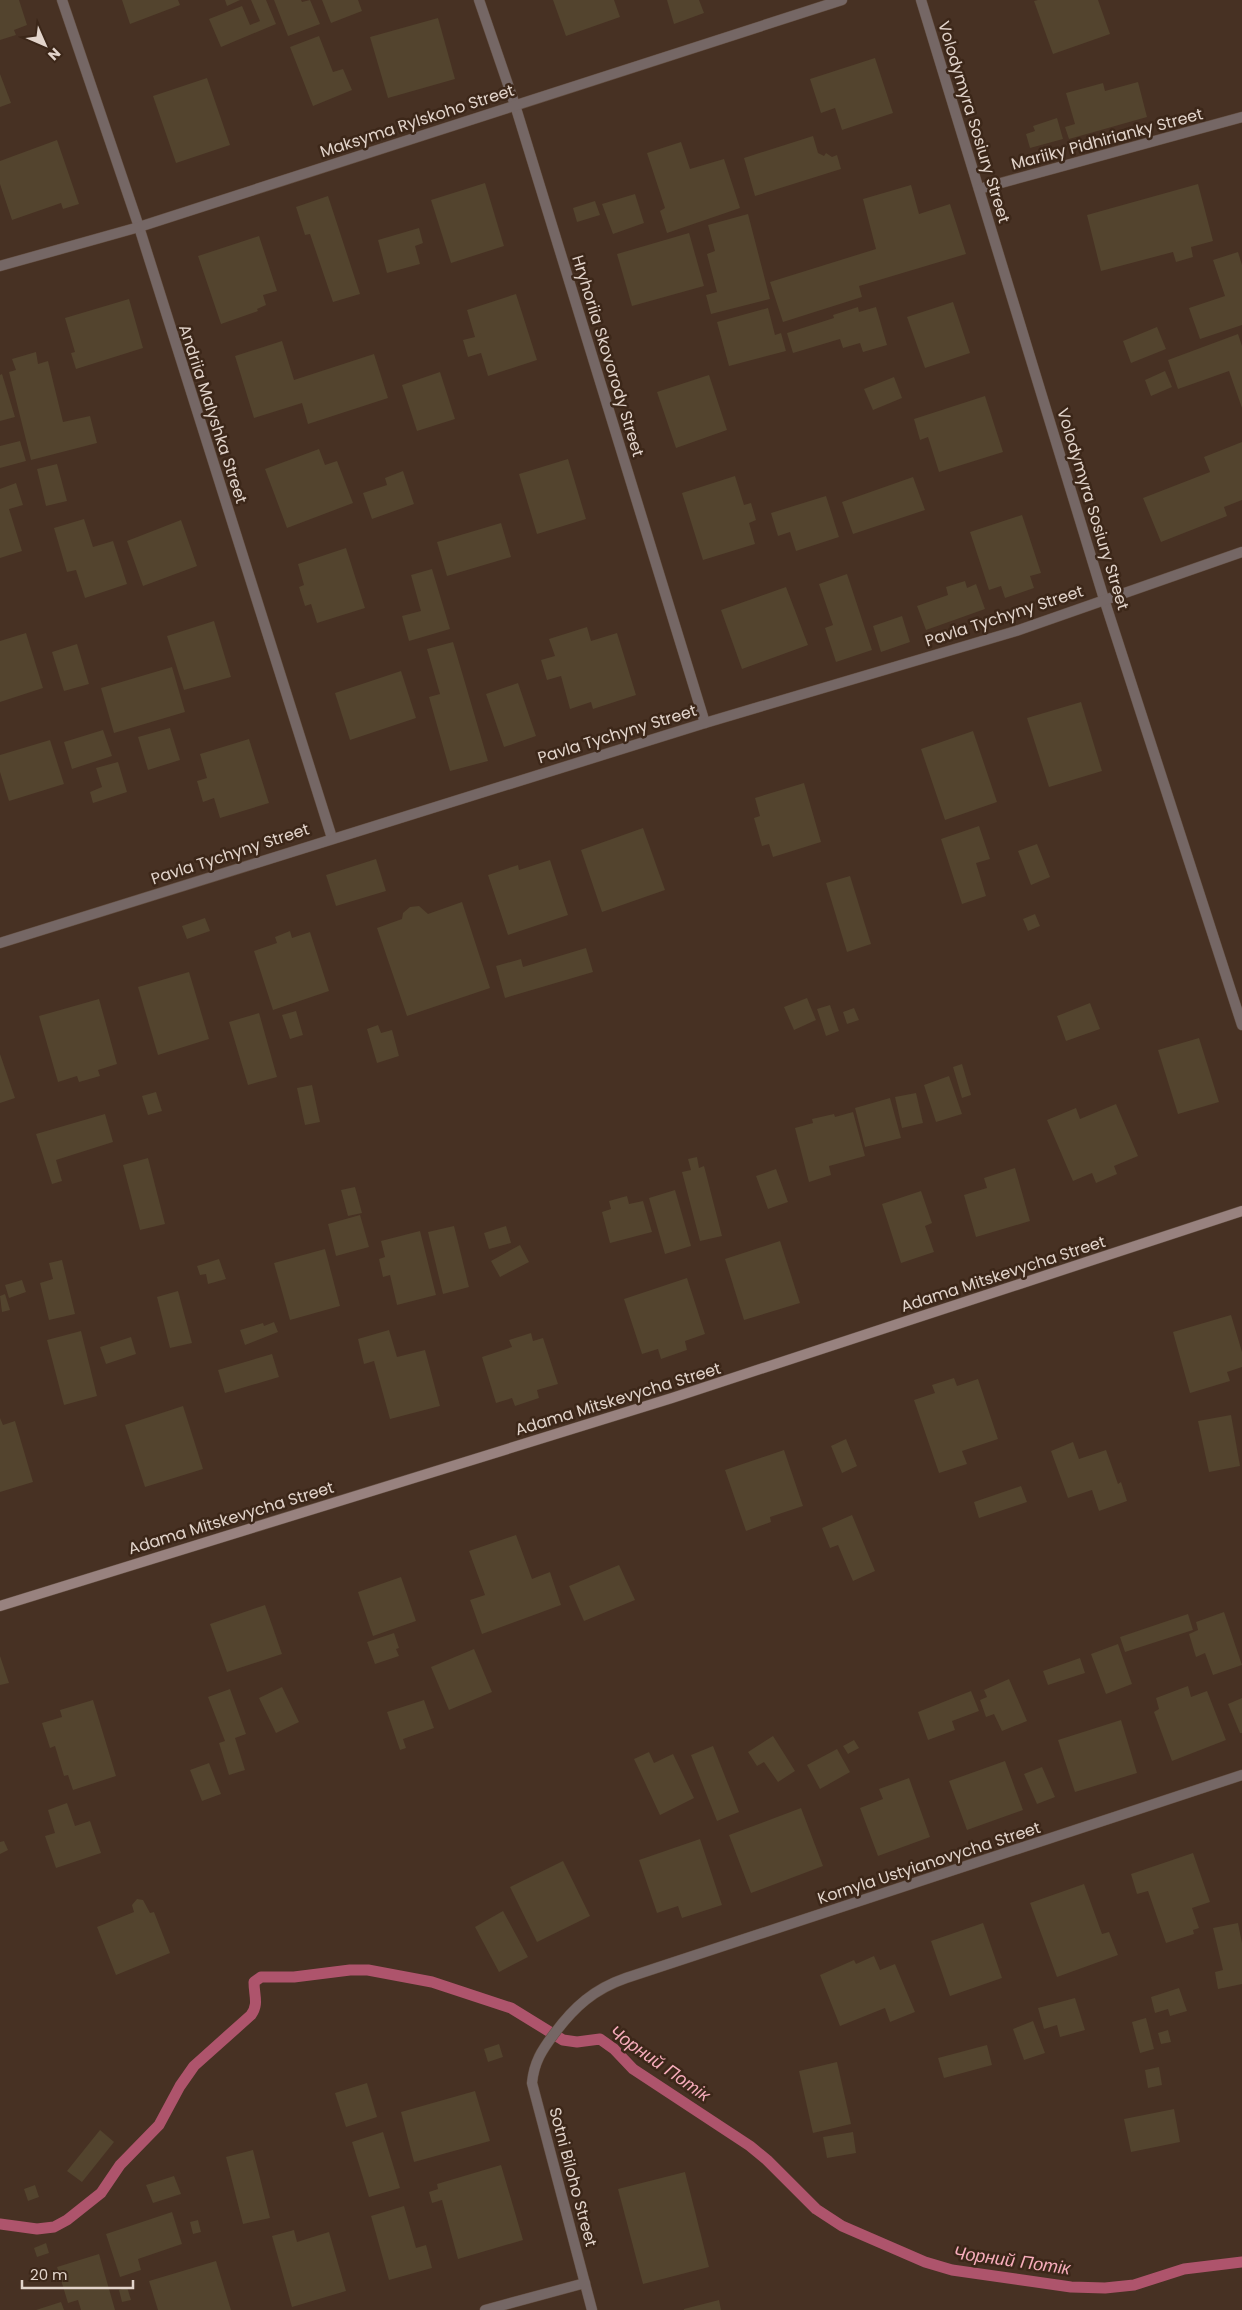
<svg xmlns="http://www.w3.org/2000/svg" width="1242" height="2310" font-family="Poppins,sans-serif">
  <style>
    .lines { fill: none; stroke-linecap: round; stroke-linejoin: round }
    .stream { stroke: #ae546c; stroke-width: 11 }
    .building { fill: #53442e }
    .street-casing { stroke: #634e41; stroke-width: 11 }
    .secondary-casing { stroke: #634e41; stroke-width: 11 }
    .street { stroke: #756765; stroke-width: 10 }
    .secondary { stroke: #98827f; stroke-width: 10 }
    .labels { text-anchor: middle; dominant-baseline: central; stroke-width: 5; stroke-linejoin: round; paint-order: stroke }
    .street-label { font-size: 16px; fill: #e2d4cb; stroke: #3c2719 }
    .water-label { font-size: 18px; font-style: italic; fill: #f6acbb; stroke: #3c2719 }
  </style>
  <rect width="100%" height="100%" fill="#473123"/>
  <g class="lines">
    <path class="stream" d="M0,2224l37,5 17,-2 13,-7 34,-27 19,-28 39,-40 21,-39 14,-20 57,-51c8,-11 3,-19 3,-33l7,-5h33l56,-7h18l64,12 79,26 52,32 14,2 23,-3 14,10 19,20 117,77 17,14 49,49 26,17 83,36 27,8 119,17 34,1 29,-3 50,-16 58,-7"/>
  </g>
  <g class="building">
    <polygon points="0,0 19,0 27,25 14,30 16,35 0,40"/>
    <polygon points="122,0 178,0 180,5 130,24"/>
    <polygon points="225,0 240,0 227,6"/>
    <polygon points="251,0 266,0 276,24 221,47 209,19 242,6 250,25 260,21"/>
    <polygon points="274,0 301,0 302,2 310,0 320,24 288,36"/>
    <polygon points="322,0 358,0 362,11 331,23"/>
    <polygon points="553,0 614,0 620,17 566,36"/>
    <polygon points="667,0 699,0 704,13 674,24"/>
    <polygon points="1038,0 1098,0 1110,34 1053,54 1034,1"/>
    <polygon points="438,18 455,79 388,98 370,37"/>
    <polygon points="319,36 333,72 343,69 352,90 313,106 290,47"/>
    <polygon points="875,58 893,113 842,130 835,108 821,113 810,79"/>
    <polygon points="0,74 11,103 0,107"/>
    <polygon points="207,78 230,145 176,163 153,96"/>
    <polygon points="1138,82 1147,117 1069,139 1065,127 1075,124 1066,93 1103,83 1105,91"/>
    <polygon points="1057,118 1063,139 1030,148 1026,134 1035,131 1033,126"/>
    <polygon points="813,136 818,153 824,156 826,153 832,157 837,155 841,169 755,196 744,158"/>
    <polygon points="57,140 79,204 63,209 61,203 12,220 0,184 0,161"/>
    <polygon points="681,142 690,169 724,159 740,208 667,233 660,211 665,208 647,153"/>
    <polygon points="485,183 504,246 451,263 431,200"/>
    <polygon points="1198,184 1213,241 1191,247 1193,257 1176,262 1173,252 1101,271 1087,215"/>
    <polygon points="911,185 919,214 950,204 966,254 859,286 862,297 783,322 770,282 876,249 863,199"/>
    <polygon points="635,194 644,223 613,234 602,204"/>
    <polygon points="328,196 360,294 333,302 310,234 305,235 296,207"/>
    <polygon points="595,201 600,215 577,222 573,208"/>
    <polygon points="748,214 770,299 711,314 706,295 717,292 707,254 715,251 708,225"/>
    <polygon points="419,228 423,243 415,246 420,264 387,273 378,240"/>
    <polygon points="689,233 704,286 632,306 617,254"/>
    <polygon points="259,236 277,291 263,295 266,305 257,309 258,311 221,324 198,256"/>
    <polygon points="1238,252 1242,265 1242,325 1200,339 1189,308 1225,296 1213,260"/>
    <polygon points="516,294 537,360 488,376 481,353 468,357 463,340 475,337 467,310"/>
    <polygon points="129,299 143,348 76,369 71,353 75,352 65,318"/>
    <polygon points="953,302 970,353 925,368 907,317"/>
    <polygon points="858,307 859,312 876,307 887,345 863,352 860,343 843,348 840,339 793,353 787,333 834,318 833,315"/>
    <polygon points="768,308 775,335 781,333 786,351 729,366 717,322"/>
    <polygon points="1157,327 1166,349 1131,363 1123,341"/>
    <polygon points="1238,334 1242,346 1242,408 1229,371 1178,389 1168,360"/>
    <polygon points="282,341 294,380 374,354 388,398 308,424 302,403 254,418 235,356"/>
    <polygon points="36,352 38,364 48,361 63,422 90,416 97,443 31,460 9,372 16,370 12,359"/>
    <polygon points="1165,371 1172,387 1151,396 1145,380"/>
    <polygon points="440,372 455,419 417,431 402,385"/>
    <polygon points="2,374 15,417 0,421 0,375"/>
    <polygon points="709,375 727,430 676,448 657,392"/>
    <polygon points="894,377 902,398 873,410 864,389"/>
    <polygon points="985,396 1003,452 939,472 928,437 920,440 914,419"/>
    <polygon points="20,441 26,461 0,468 0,446"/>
    <polygon points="1242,442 1242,500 1224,507 1227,516 1161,542 1143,498 1210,472 1204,457"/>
    <polygon points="319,449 325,465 337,461 353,503 287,528 265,469"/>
    <polygon points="568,459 586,519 537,534 519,474"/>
    <polygon points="57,464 67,501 46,506 37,469"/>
    <polygon points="403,471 414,504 372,519 363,493 387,485 385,478"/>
    <polygon points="735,476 744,505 751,503 756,520 749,523 755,544 703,560 682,493"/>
    <polygon points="913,477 925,510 853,534 842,502"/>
    <polygon points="16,483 23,505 9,509 22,551 0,558 0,489"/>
    <polygon points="826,496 839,537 796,551 790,532 778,536 771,513"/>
    <polygon points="1022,515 1041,573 1030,576 1034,588 1005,598 1001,586 989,590 970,532"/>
    <polygon points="84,519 93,547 113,541 127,584 85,598 76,570 67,572 54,528"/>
    <polygon points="181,520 197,566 143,586 127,541"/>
    <polygon points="501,523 511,557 447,576 437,542"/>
    <polygon points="346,548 365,608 317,623 311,604 305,606 299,587 304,585 298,564"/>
    <polygon points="432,569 450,629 409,641 402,616 421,611 411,575"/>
    <polygon points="847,574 872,650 836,662 825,628 833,625 819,584"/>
    <polygon points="965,581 967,588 976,584 985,609 926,630 917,606 948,595 946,587"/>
    <polygon points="786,587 808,645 742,669 721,610"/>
    <polygon points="902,616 910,642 881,652 873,626"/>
    <polygon points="214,621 231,677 184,690 167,636"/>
    <polygon points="587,627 591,641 617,633 636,695 593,709 591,702 570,709 561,676 547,680 541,660 555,656 549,639"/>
    <polygon points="26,633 43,688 0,702 0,641"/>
    <polygon points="453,642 488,761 450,771 429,697 440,694 427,649"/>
    <polygon points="77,644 89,684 64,691 52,652"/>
    <polygon points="172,667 185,712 114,733 101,688"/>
    <polygon points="401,671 416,718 350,740 335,693"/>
    <polygon points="518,683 536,736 504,747 486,694"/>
    <polygon points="1081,702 1102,771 1049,787 1027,718"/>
    <polygon points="170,728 180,760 148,770 138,737"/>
    <polygon points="103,730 112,756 72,769 64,742"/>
    <polygon points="973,731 997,802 945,820 921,749"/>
    <polygon points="249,739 269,803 220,818 214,798 203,802 197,781 207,778 200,754"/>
    <polygon points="50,740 64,784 9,801 0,772 0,755"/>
    <polygon points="118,762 127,792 93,803 90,792 102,787 96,768"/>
    <polygon points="804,783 821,842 773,857 769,844 762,846 754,818 760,816 755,798"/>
    <polygon points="979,826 990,859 976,863 986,896 962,904 941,839"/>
    <polygon points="643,828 665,890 602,912 581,850"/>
    <polygon points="1037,844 1050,877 1031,885 1018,851"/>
    <polygon points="376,859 386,891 336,906 326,875"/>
    <polygon points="550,860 568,915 508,935 488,875 518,865 519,870"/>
    <polygon points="850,876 871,944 847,952 826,883"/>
    <polygon points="462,902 490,988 407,1016 377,928 402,919 403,913 410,907 419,906 428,914"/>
    <polygon points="1035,914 1040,926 1028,931 1023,919"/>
    <polygon points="205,918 210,931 187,939 182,926"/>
    <polygon points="290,931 292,938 310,932 329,991 273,1010 254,951 277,943 275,937"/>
    <polygon points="586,948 593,972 505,998 496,966 521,959 523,967"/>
    <polygon points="189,972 209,1039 158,1055 138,987"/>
    <polygon points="807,998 816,1020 794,1030 784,1007"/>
    <polygon points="99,999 117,1064 98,1070 100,1076 79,1082 77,1076 58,1082 39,1016"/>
    <polygon points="1090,1003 1100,1029 1066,1041 1057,1016"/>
    <polygon points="830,1005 839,1031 826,1036 817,1009"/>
    <polygon points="854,1008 859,1020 847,1024 843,1012"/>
    <polygon points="296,1011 303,1035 290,1039 282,1015"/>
    <polygon points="259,1013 277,1077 248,1085 229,1022"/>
    <polygon points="378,1025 381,1033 392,1030 399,1056 377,1063 367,1029"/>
    <polygon points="1199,1038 1219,1102 1178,1114 1158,1050"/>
    <polygon points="0,1054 15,1098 0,1103"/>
    <polygon points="962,1064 971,1095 962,1098 953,1067"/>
    <polygon points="949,1076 962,1114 936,1122 924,1085"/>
    <polygon points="312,1085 320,1122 305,1125 297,1088"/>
    <polygon points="156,1092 162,1111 148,1115 142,1096"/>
    <polygon points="916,1093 923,1123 902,1128 895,1097"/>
    <polygon points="890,1098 901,1138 865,1147 855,1108"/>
    <polygon points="1116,1104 1138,1156 1114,1166 1117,1174 1096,1183 1092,1173 1073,1181 1047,1120 1076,1108 1080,1119"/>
    <polygon points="853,1112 865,1156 829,1166 831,1175 809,1182 795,1128 813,1123 812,1119 834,1114 835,1117"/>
    <polygon points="105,1114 113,1142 56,1160 62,1181 52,1184 36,1134"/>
    <polygon points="697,1157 699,1168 704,1166 722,1236 700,1241 682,1172 691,1170 688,1159"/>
    <polygon points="148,1158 165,1224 140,1230 123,1165"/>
    <polygon points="1015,1168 1030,1221 976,1237 964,1195 987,1188 984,1178"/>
    <polygon points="776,1169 788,1202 768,1209 756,1176"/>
    <polygon points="355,1187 362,1213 348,1216 341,1190"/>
    <polygon points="675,1190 691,1246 665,1254 649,1198"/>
    <polygon points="921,1191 932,1223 925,1226 934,1252 901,1263 882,1204"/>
    <polygon points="627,1196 629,1204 643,1201 652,1232 610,1243 602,1212 611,1209 609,1201"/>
    <polygon points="360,1215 369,1247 336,1256 328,1224"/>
    <polygon points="454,1226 469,1287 443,1294 428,1232"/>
    <polygon points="506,1226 511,1243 489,1249 484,1233"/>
    <polygon points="420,1231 436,1295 397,1305 390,1275 383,1277 379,1259 385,1257 381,1241"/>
    <polygon points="780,1241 800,1303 744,1320 725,1259"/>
    <polygon points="520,1245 529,1262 500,1277 491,1261"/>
    <polygon points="325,1249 340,1306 290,1320 274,1263"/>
    <polygon points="219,1259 226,1279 208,1284 206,1274 200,1275 197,1266"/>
    <polygon points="62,1260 75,1314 49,1320 40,1283 53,1279 49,1263"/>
    <polygon points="687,1278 705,1334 685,1341 687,1350 661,1359 658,1349 642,1354 624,1299"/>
    <polygon points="22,1280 26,1292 9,1298 5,1285"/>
    <polygon points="178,1291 192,1343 170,1348 157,1297"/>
    <polygon points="5,1294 10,1310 2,1312 0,1296"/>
    <polygon points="1231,1315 1242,1352 1242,1367 1227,1372 1230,1381 1190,1393 1173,1332"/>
    <polygon points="274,1322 278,1332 245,1345 240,1330 263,1323 264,1326"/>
    <polygon points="389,1330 397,1357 425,1350 440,1406 390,1419 374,1361 364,1364 358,1339"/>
    <polygon points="81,1331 97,1396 64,1405 47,1340"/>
    <polygon points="531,1333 533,1341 543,1338 558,1384 537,1390 539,1398 515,1406 512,1398 496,1403 482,1357 512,1347 509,1340"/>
    <polygon points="131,1337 136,1354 106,1364 100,1347"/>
    <polygon points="272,1354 279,1377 225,1393 218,1370"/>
    <polygon points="954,1378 957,1386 978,1379 998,1439 962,1451 967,1464 939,1473 914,1400 935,1393 932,1385"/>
    <polygon points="183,1406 203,1469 145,1487 125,1425"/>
    <polygon points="1231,1415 1240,1466 1209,1472 1198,1421"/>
    <polygon points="0,1418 3,1425 15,1421 33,1482 0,1492"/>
    <polygon points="846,1439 857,1466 842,1473 831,1446"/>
    <polygon points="1073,1442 1079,1459 1106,1450 1118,1484 1121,1482 1127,1501 1099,1511 1092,1490 1068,1498 1051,1451"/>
    <polygon points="784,1450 803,1506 770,1517 771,1522 746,1531 725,1470"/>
    <polygon points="1021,1486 1027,1502 979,1518 974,1502"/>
    <polygon points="852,1515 875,1571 853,1581 838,1545 830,1548 822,1528"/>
    <polygon points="516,1535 532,1579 550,1572 561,1605 482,1634 470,1600 485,1595 469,1551"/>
    <polygon points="619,1565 635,1600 584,1621 569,1586"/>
    <polygon points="401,1577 416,1621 373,1636 358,1592"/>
    <polygon points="265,1605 282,1654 227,1672 210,1624"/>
    <polygon points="1224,1612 1242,1665 1213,1675 1205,1653 1196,1657 1189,1634 1198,1630 1196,1622"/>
    <polygon points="1188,1614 1193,1630 1125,1652 1120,1637"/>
    <polygon points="394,1633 399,1648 396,1649 399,1656 375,1664 367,1642"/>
    <polygon points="1118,1644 1132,1684 1106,1694 1091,1654"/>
    <polygon points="474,1649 492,1692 449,1710 431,1667"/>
    <polygon points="0,1656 9,1683 0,1685"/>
    <polygon points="1080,1658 1085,1673 1048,1685 1043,1671"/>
    <polygon points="1009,1679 1027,1721 1002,1731 994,1714 986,1717 980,1700 987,1697 984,1690"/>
    <polygon points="1188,1686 1191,1697 1207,1691 1226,1740 1172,1761 1154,1712 1159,1709 1156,1698"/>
    <polygon points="282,1687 299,1722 276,1733 259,1698"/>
    <polygon points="230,1689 246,1734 235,1738 245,1770 229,1775 219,1743 225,1741 208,1697"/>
    <polygon points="971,1691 979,1711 952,1721 955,1730 928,1740 918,1712"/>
    <polygon points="1242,1698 1242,1733 1240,1733 1228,1704"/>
    <polygon points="93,1700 116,1776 73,1790 68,1775 64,1776 55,1746 50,1748 42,1723 62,1717 60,1710"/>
    <polygon points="424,1700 434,1728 403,1739 406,1748 400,1750 387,1712"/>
    <polygon points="1121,1720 1137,1773 1075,1792 1058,1740"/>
    <polygon points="773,1736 795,1771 778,1782 764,1762 757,1766 748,1752"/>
    <polygon points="854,1740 859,1748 848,1754 843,1746"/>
    <polygon points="713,1746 739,1812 717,1821 691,1755"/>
    <polygon points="837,1749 850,1772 820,1789 807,1765"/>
    <polygon points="649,1752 654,1763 673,1754 694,1798 660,1815 634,1759"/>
    <polygon points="1005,1761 1023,1810 967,1830 949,1781"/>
    <polygon points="209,1763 221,1794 202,1801 190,1770"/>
    <polygon points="1042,1767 1055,1797 1037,1804 1024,1774"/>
    <polygon points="909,1778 930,1837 878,1856 860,1808 883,1799 879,1789"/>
    <polygon points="67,1803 75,1826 90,1821 101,1853 56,1868 45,1836 55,1833 48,1810"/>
    <polygon points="801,1808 823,1866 751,1893 729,1835"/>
    <polygon points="700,1839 722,1905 682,1918 678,1906 657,1913 639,1860"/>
    <polygon points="4,1841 8,1850 0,1854 0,1842"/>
    <polygon points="1193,1853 1210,1902 1192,1908 1199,1928 1193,1930 1194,1934 1166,1943 1148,1891 1137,1894 1131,1874"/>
    <polygon points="563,1861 590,1916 537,1942 510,1887"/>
    <polygon points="1084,1884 1102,1934 1109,1932 1118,1955 1057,1977 1030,1903"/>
    <polygon points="137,1899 143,1900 150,1913 154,1912 170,1953 116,1975 97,1927 134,1912 132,1905"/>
    <polygon points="503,1911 528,1957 499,1972 475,1927"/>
    <polygon points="983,1923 1002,1978 950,1996 931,1941"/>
    <polygon points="1238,1923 1242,1943 1242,1984 1218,1989 1215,1972 1223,1970 1213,1928"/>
    <polygon points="874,1956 880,1970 895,1964 915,2012 890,2022 885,2008 840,2026 820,1975 854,1960 856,1964"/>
    <polygon points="1179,1988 1187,2011 1170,2016 1168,2009 1155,2013 1151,1997"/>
    <polygon points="1075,1998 1085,2030 1060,2037 1057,2025 1044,2029 1038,2008"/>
    <polygon points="1146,2018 1154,2049 1140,2053 1132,2022"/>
    <polygon points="1033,2021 1045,2053 1024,2060 1013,2029"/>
    <polygon points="1168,2030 1171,2042 1161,2044 1158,2033"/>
    <polygon points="499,2044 503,2057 488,2062 484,2049"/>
    <polygon points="987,2045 992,2065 944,2078 938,2058"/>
    <polygon points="837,2062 851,2124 813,2133 799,2071"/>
    <polygon points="1159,2067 1162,2085 1148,2088 1145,2070"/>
    <polygon points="367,2083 377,2117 346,2127 335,2093"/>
    <polygon points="475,2091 490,2141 414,2162 401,2112"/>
    <polygon points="1174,2109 1180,2142 1131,2152 1124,2119"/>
    <polygon points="100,2130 114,2142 82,2182 67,2171"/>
    <polygon points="383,2132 400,2188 369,2197 352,2142"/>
    <polygon points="853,2132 856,2153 827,2158 823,2137"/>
    <polygon points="253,2150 270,2218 243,2224 226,2157"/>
    <polygon points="501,2165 523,2240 458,2259 442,2200 432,2203 429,2192 438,2189 437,2184"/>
    <polygon points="685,2172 709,2267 643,2284 618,2189"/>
    <polygon points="174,2176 181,2194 153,2203 146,2185"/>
    <polygon points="35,2185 39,2197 28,2201 24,2189"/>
    <polygon points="404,2206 416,2248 426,2245 432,2268 389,2280 371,2216"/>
    <polygon points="172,2212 182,2244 138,2259 141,2270 120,2277 106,2234"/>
    <polygon points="198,2220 201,2232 193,2234 190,2222"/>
    <polygon points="294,2230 297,2242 329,2232 346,2291 292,2307 272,2236"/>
    <polygon points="46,2243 49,2253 37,2257 34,2248"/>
    <polygon points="99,2254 115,2310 81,2310 78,2300 68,2303 57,2267"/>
    <polygon points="216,2261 231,2310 158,2310 149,2281"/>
    <polygon points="127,2287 131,2300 122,2302 119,2290"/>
    <polygon points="719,2300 721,2310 684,2310 684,2309"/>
    <polygon points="61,2302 64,2310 36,2310"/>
  </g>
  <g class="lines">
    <defs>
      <g id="street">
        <polyline points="62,0 139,227 332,838"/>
        <polyline points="479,0 515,105 705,723"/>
        <polyline points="921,0 1104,599 1242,1025"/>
        <polyline points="979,189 1242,117"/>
        <polyline points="0,266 139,227 842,0"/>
        <polyline points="0,943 705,723 1016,631 1242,552"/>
        <polyline points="485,2310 585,2283"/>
        <path d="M592,2310l-60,-227c2,-21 10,-33 22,-49 20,-27 40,-45 72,-56l616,-203"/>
      </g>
      <polyline id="secondary" points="0,1606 672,1398 1242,1211"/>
    </defs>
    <use href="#street" class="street-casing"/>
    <use href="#secondary" class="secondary-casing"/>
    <use href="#street" class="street"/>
    <use href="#secondary" class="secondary"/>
  </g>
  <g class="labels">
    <g class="street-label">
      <text transform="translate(417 121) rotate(-18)">Maksyma Rylskoho Street</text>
      <text transform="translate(974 122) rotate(73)">Volodymyra Sosiury Street</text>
      <text transform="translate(1107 139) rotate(-15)">Mariiky Pidhirianky Street</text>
      <text transform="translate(608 356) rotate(73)">Hryhoriia Skovorody Street</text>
      <text transform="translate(213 414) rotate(72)">Andriia Malyshka Street</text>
      <text transform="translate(1093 509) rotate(73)">Volodymyra Sosiury Street</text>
      <text transform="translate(1004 616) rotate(-18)">Pavla Tychyny Street</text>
      <text transform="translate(617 734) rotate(-17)">Pavla Tychyny Street</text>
      <text transform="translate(230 854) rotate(-18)">Pavla Tychyny Street</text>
      <text transform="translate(1003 1274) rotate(-18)">Adama Mitskevycha Street</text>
      <text transform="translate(618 1399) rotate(-17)">Adama Mitskevycha Street</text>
      <text transform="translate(231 1518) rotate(-17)">Adama Mitskevycha Street</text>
      <text transform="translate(929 1863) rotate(-18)">Kornyla Ustyianovycha Street</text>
      <text transform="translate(573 2177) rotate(75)">Sotni Biloho Street</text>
    </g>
    <g class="water-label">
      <text transform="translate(660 2063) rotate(35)">Чорний Потік</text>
      <text transform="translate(1012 2260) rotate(8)">Чорний Потік</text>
    </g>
  </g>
  <g transform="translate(45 45) rotate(135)" stroke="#3c2719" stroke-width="4" paint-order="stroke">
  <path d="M0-4L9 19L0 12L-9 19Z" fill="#e2d4cb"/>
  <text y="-8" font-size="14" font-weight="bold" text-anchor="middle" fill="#e2d4cb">N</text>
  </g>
  <path d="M22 2280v8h111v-8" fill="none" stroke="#e2d4cb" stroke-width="2.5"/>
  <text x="30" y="2280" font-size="15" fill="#e2d4cb" stroke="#3c2719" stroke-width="4" paint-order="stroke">20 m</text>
</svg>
